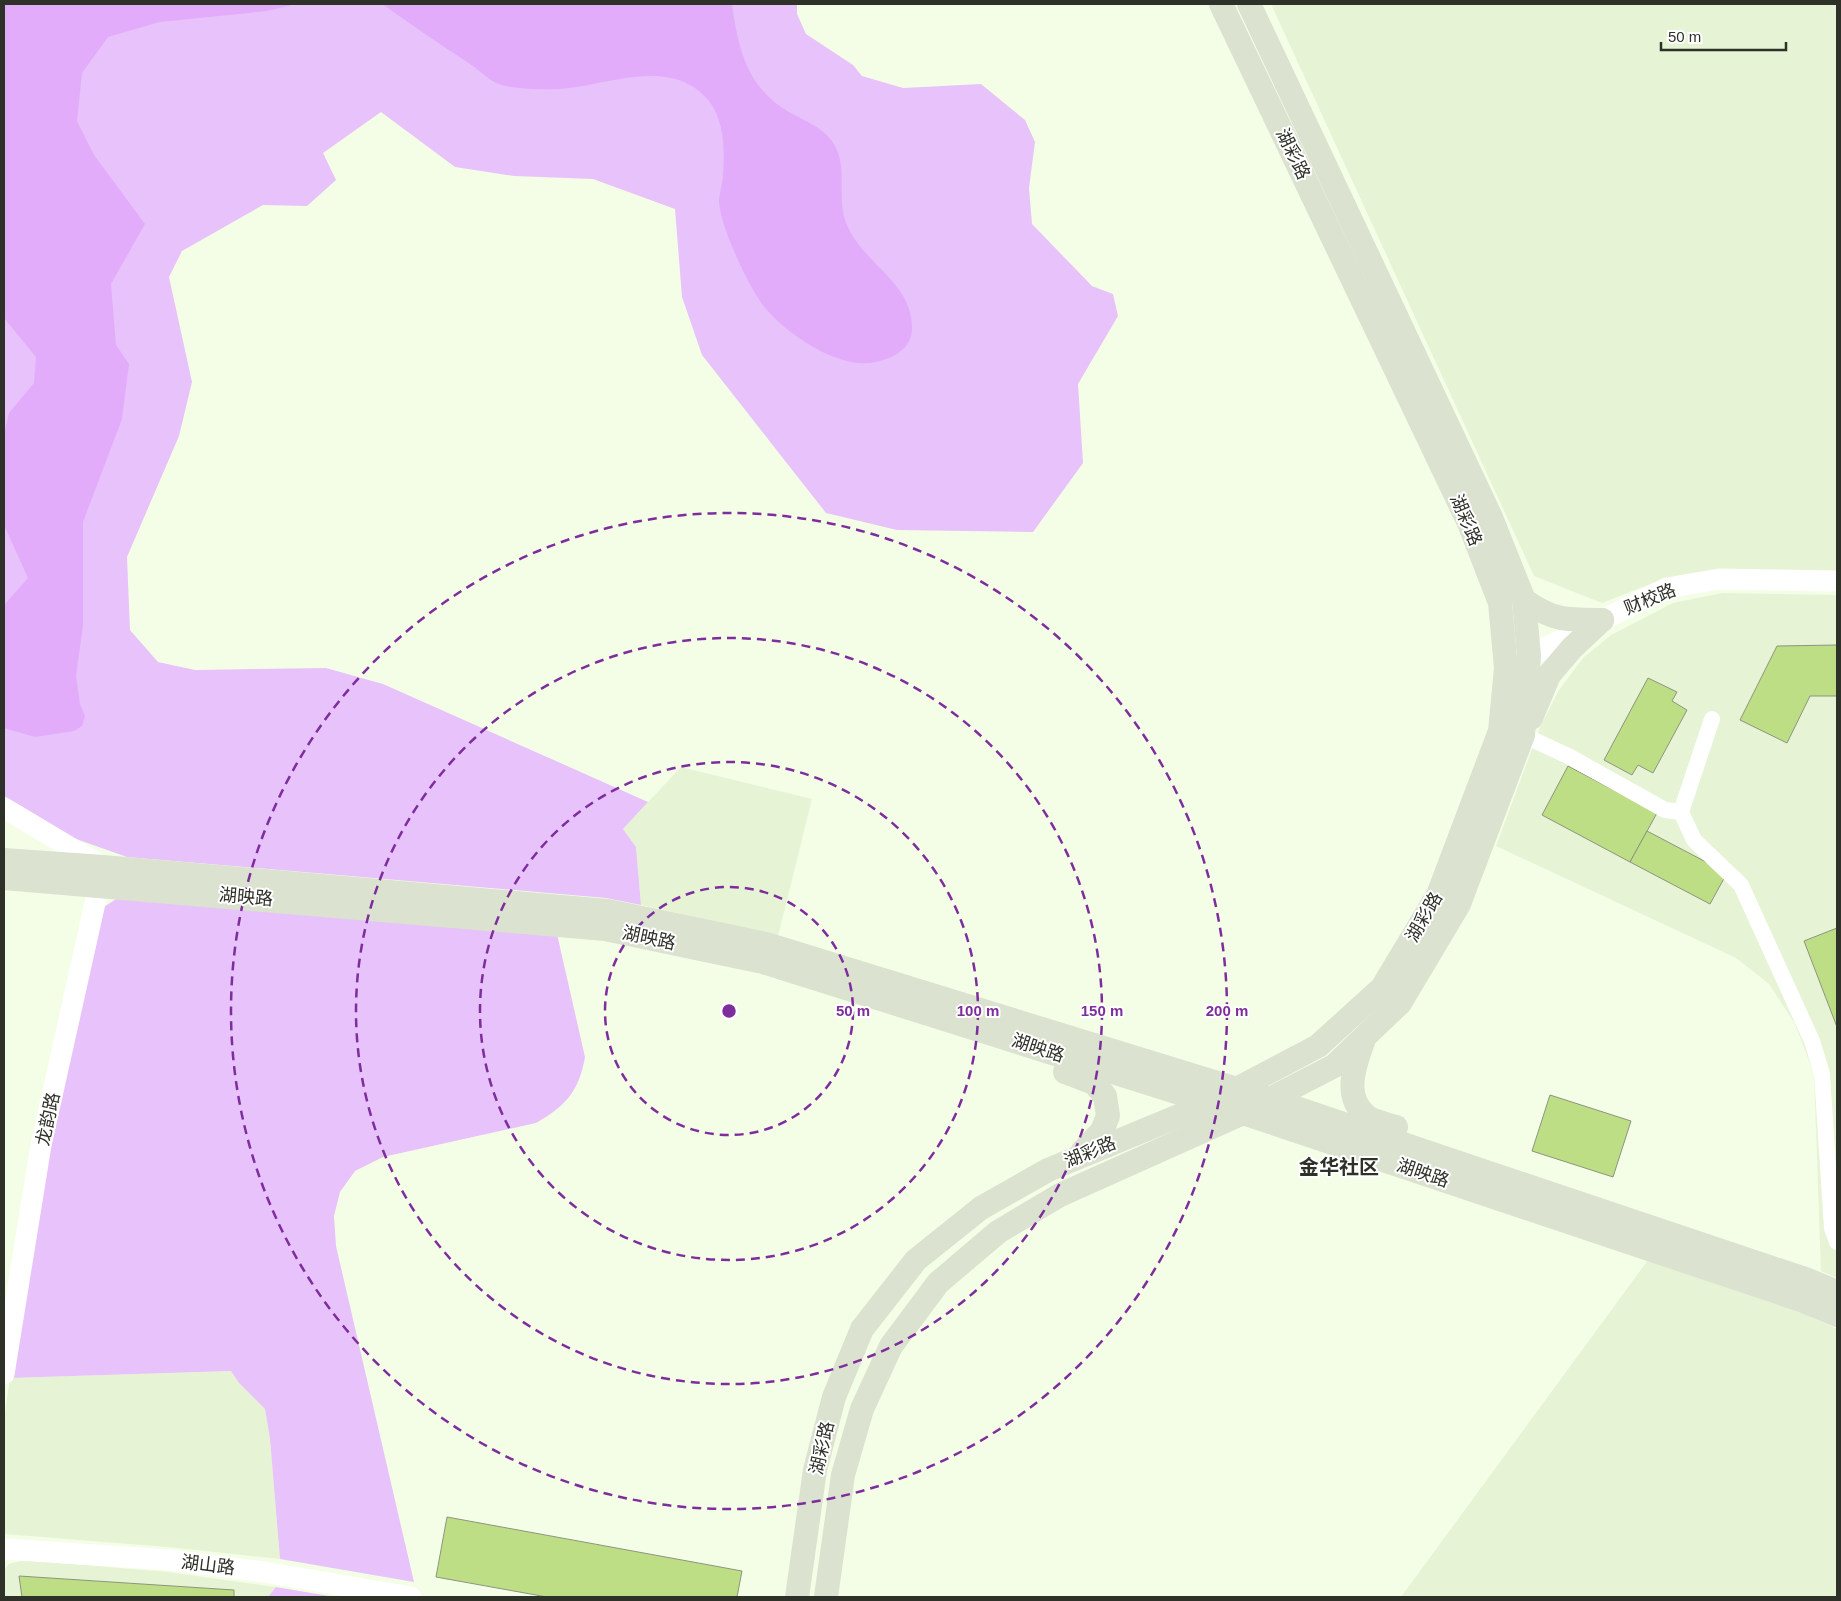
<svg xmlns="http://www.w3.org/2000/svg" width="1841" height="1601" font-family="Helvetica,'Noto Sans SC',sans-serif">
  <style>
    .built { fill: #e7f3d5 }
    .green { fill: #e8c2fa }
    .water { fill: #e3acfb }
    .building { fill: #bdde85; stroke: #8c957f }
    .lines { fill: none; stroke-linecap: round; stroke-linejoin: round }
    .minor { stroke: #fff; stroke-width: 16 }
    .tertiary { stroke: #fff; stroke-width: 21 }
    .secondary { stroke: #dbe2cf; stroke-width: 24 }
    .ring { fill: none; stroke: #7e2d9d; stroke-width: 2.5; stroke-dasharray: 9 6 }
    .labels { text-anchor: middle; dominant-baseline: central; stroke-width: 4; stroke-linejoin: round; paint-order: stroke }
    .street-label { font-size: 18px; fill: #2d3128; stroke: #fff }
    .quarter-label { font-size: 20px; font-weight: bold; fill: #2d3128; stroke: #fff }
    .centre { fill: #7e2d9d; stroke: #fff; stroke-width: 2.5 }
    .ring-label { font-size: 15px; text-anchor: middle; font-weight: bold; fill: #7e2d9d; stroke: #fff; stroke-width: 4; stroke-linejoin: round; paint-order: stroke }
  </style>
  <rect width="100%" height="100%" fill="#f4fee7"/>
  <g class="built">
    <polygon points="1271,4 1837,4 1837,571 1663,579 1602,603 1534,576"/>
    <polygon points="1722,593 1837,595 1837,1278 1821,1271 1814,1074 1795,1024 1769,984 1736,958 1496,846 1541,725 1559,690 1583,658 1611,635 1673,603"/>
    <polygon points="681,767 812,799 778,936 641,905 636,847 623,829"/>
    <polygon points="1648,1260 1798,1311 1837,1329 1837,1597 1401,1597"/>
    <polygon points="231,1371 239,1383 265,1409 270,1439 280,1559 167,1547 4,1534 4,1419 10,1378"/>
    <polygon points="24,1560 168,1572 276,1587 268,1597 4,1597 4,1570 9,1564"/>
  </g>
  <g class="green">
    <polygon points="4,4 797,4 797,14 806,34 853,65 862,76 903,88 981,84 1025,120 1035,142 1029,188 1032,224 1092,286 1113,294 1118,316 1078,384 1083,463 1033,532 897,530 826,513 702,355 682,297 675,209 593,179 514,176 455,167 381,112 323,153 336,180 307,206 263,205 182,251 169,277 192,382 179,436 127,557 130,630 158,662 195,670 326,668 383,684 648,802 623,829 636,847 641,905 606,898 127,857 76,839 4,796"/>
    <path d="M125,893l432,41 28,123c-6,34 -19,49 -49,66l-153,34 -28,14 -15,21 -6,24 2,30 78,336 -134,-23 -10,-120 -5,-30 -26,-26 -8,-12 -221,7 38,-231 53,-238z"/>
    <polygon points="276,1587 335,1597 268,1597"/>
  </g>
  <g class="water">
    <polygon points="4,4 296,4 267,11 160,22 108,37 82,73 77,121 94,155 145,224 111,284 116,345 129,364 122,419 83,522 83,625 76,676 80,704 85,716 82,726 74,731 35,737 4,728 4,605 28,578 4,525 4,434 9,413 34,383 36,357 4,318"/>
    <path d="M382,4h350c6,44 15,84 57,108 14,8 33,15 43,29 18,26 3,56 15,84 16,39 67,58 65,105 -1,19 -19,28 -36,32 -37,9 -93,-30 -114,-58 -15,-21 -41,-76 -43,-102 0,-9 4,-19 4,-28 2,-23 1,-54 -14,-73 -38,-46 -102,-15 -149,-12 -15,1 -44,0 -58,-4 -10,-2 -21,-13 -29,-19 -31,-20 -61,-41 -91,-62z"/>
  </g>
  <g class="building">
    <polygon points="1837,645 1837,696 1810,696 1787,743 1740,720 1777,646"/>
    <polygon points="1648,678 1677,692 1672,701 1687,710 1653,773 1638,765 1632,775 1604,760"/>
    <polygon points="1568,766 1657,813 1630,862 1542,815"/>
    <polygon points="1647,831 1727,873 1710,904 1630,862"/>
    <polygon points="1837,928 1837,1027 1804,941"/>
    <polygon points="1550,1095 1631,1121 1613,1177 1532,1151"/>
    <polygon points="447,1517 742,1571 737,1597 547,1597 436,1577"/>
    <polygon points="19,1576 234,1590 234,1597 22,1597"/>
  </g>
  <g class="lines">
    <g class="minor">
      <polyline points="1712,719 1681,812 1694,840 1741,885 1812,1041 1822,1074 1832,1228 1837,1242"/>
      <polyline points="1523,735 1570,757 1665,810 1681,812"/>
    </g>
    <g class="tertiary">
      <polyline points="1515,663 1667,588 1719,579 1837,581"/>
      <polyline points="4,808 103,867 41,1145 4,1374"/>
      <polyline points="4,1549 170,1560 264,1572 411,1597"/>
    </g>
    <g class="secondary">
      <path d="M1524,600c30,21 42,20 78,20"/>
      <polyline points="1531,718 1549,675 1572,648 1602,620"/>
      <polyline points="4,860 103,867 608,911 766,944 1269,1099 1808,1280 1837,1292"/>
      <polyline points="4,878 605,929 763,962 1243,1113 1801,1300 1837,1315"/>
      <path d="M1363,1042c-9,25 -21,57 6,76 7,4 18,6 27,9"/>
      <polyline points="1065,1072 1094,1083 1105,1096 1108,1116 1102,1131 1082,1152"/>
      <polyline points="797,1597 815,1470 834,1397 862,1329 916,1260 981,1208 1048,1170 1210,1103 1318,1046 1382,988 1438,895 1500,731 1506,668 1500,603 1469,523 1221,4"/>
      <polyline points="826,1597 843,1475 862,1409 891,1346 938,1283 998,1232 1060,1195 1243,1113 1334,1066 1400,1003 1459,904 1523,735 1529,656 1524,600 1490,515 1249,4"/>
    </g>
  </g>
  <g class="ring">
    <circle cx="729" cy="1011" r="124"/>
    <circle cx="729" cy="1011" r="249"/>
    <circle cx="729" cy="1011" r="373"/>
    <circle cx="729" cy="1011" r="498"/>
  </g>
  <g class="labels">
    <g class="street-label">
      <text transform="translate(1293 154) rotate(64)">湖彩路</text>
      <text transform="translate(1466 520) rotate(67)">湖彩路</text>
      <text transform="translate(1650 599) rotate(-22)">财校路</text>
      <text transform="translate(246 897) rotate(5)">湖映路</text>
      <text transform="translate(1424 917) rotate(-60)">湖彩路</text>
      <text transform="translate(649 938) rotate(12)">湖映路</text>
      <text transform="translate(1038 1048) rotate(18)">湖映路</text>
      <text transform="translate(48 1119) rotate(-78)">龙韵路</text>
      <text transform="translate(1090 1152) rotate(-22)">湖彩路</text>
      <text transform="translate(1423 1173) rotate(19)">湖映路</text>
      <text transform="translate(822 1448) rotate(-77)">湖彩路</text>
      <text transform="translate(208 1565) rotate(7)">湖山路</text>
    </g>
    <g class="quarter-label">
      <text x="1339" y="1167">金华社区</text>
    </g>
  </g>
  <circle cx="729" cy="1011" r="8" class="centre"/>
  <g class="ring-label">
    <text x="853" y="1016">50 m</text>
    <text x="978" y="1016">100 m</text>
    <text x="1102" y="1016">150 m</text>
    <text x="1227" y="1016">200 m</text>
  </g>
  <rect width="1841" height="1601" fill="none" stroke="#2d3128" stroke-width="10"/>
  <path d="M1661 42v8h125v-8" fill="none" stroke="#2d3128" stroke-width="2.5"/>
  <text x="1668" y="42" font-size="15" fill="#2d3128" stroke="#ffffff" stroke-width="4" paint-order="stroke">50 m</text>
</svg>
